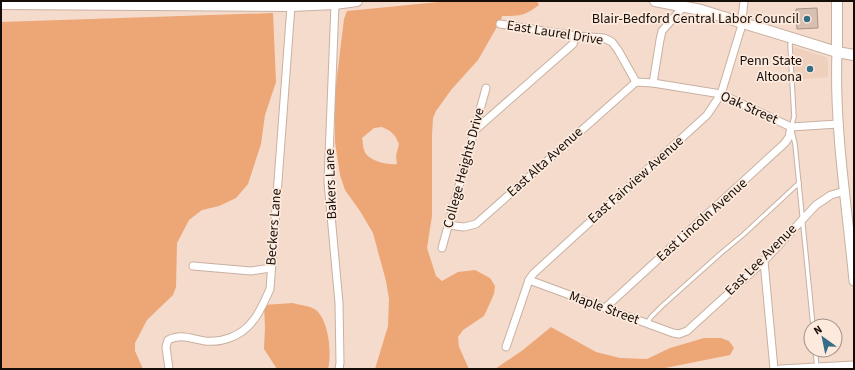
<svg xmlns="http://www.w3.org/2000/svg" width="855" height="370" font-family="'Source Sans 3',sans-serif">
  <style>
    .built { fill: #efd0bc }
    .green { fill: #eda675; fill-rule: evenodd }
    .building { fill: #d8c0b1; stroke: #aa9485 }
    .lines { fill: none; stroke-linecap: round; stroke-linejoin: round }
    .service-casing { stroke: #c8b1a2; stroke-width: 5.5 }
    .minor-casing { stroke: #c8b1a2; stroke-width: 9 }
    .tertiary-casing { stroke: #c8b1a2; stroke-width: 11 }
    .secondary-casing { stroke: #c8b1a2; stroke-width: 12 }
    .service { stroke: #fff; stroke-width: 3.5 }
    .minor { stroke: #fff; stroke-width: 7 }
    .tertiary { stroke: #fff; stroke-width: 9 }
    .secondary { stroke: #fff; stroke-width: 10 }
    .poi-dot { fill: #346d86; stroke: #fdeadd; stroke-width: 1.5 }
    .labels { text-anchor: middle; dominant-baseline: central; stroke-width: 3.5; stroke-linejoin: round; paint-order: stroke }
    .poi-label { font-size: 14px; fill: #150d08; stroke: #fdeadd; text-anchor: end }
    .street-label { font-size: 14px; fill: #150d08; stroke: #fdeadd }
  </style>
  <rect width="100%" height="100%" fill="#f4dbcc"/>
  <polygon class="built" points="793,47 826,57 828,60 828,77 793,80 791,48"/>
  <g class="green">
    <path d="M449,1h88l2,4c-15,11 -18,11 -37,11l-2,8 -2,1 -20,35 -27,30 -15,21 -3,7 -1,17v81l-5,32 9,28 6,5 16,-9 17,-2 15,8 5,8 -1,8 -10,22 -21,14 -5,7 1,10 10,22h-94l13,-43 1,-27 -3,-18 -13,-48 -13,-22 -15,-21 -5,-15 -5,-33v-49l9,-74 3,-8zM382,127l8,4 5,5 4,8 -3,12 1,8c-10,1 -24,-2 -31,-10 -3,-4 -3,-11 -4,-16l12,-10z"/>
    <polygon points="273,13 276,82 265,115 261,144 248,184 236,198 219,206 202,210 189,220 177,243 176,287 173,295 147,320 135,343 135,351 143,369 1,369 1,22"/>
    <path d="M293,303c6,2 18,3 23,7 13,11 16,44 12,59h-51l-13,-20 1,-22 -1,-22z"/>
    <polygon points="551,327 596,352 620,358 647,359 670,348 704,338 721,338 729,341 734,348 730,355 660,369 495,369 523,350"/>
  </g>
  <polygon class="building" points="817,8 818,28 797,29 796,9"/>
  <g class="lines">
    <defs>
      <g id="service">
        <polyline points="791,39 790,45 794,117 791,127 795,144 813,326"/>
        <polyline points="647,323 651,317 662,306 720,254 744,234 799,183"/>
        <polyline points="815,350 817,367"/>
      </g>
      <g id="minor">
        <polyline points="335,4 328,182 339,303 340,363 339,369"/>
        <polyline points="500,24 576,36 604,38 612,42 618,50 636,82"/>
        <polyline points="636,82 653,83 721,94 791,127 838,124"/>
        <polyline points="653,83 660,40 662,31 684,6"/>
        <polyline points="474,131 573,44 576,36"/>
        <polyline points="448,225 464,227 476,224 636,82"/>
        <polyline points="442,248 486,88"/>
        <polyline points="764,261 774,369"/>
        <polyline points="193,266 251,271 271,268"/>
        <polyline points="529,280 673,333 679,334 687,331 764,261 816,205 831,195 845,191"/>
        <polyline points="605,308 785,143 789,137 791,127"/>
        <polyline points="506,347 529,280 533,274 707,115 721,94 741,28 744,1"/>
        <path d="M169,369l-3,-22 2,-7c13,-7 23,-1 37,1 17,2 36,-5 47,-19 8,-9 13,-22 18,-33l21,-283"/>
        <polyline points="780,369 854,365"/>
      </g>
      <path id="tertiary" d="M837,52c-3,76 10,153 17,229"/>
      <g id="secondary">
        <polyline points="655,1 701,10 837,52 854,55"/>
        <polyline points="1,4 291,6 335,4 357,1"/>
        <polyline points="837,52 837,1"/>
      </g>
    </defs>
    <use href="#service" class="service-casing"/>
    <use href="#minor" class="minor-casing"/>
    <use href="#tertiary" class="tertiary-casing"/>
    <use href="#secondary" class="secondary-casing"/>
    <use href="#service" class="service"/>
    <use href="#minor" class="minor"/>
    <use href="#tertiary" class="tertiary"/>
    <use href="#secondary" class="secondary"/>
  </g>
  <g class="poi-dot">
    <circle cx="807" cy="19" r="4"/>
    <circle cx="810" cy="69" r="4"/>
  </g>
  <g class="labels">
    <g class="poi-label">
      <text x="799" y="19">Blair-Bedford Central Labor Council</text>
      <text x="802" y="61">Penn State<tspan x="802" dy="16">Altoona</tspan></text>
    </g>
    <g class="street-label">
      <text transform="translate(555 33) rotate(9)">East Laurel Drive</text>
      <text transform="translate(749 108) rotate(24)">Oak Street</text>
      <text transform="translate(545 162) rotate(-42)">East Alta Avenue</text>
      <text transform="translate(464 168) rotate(-75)">College Heights Drive</text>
      <text transform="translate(636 180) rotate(-42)">East Fairview Avenue</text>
      <text transform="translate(331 184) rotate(-92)">Bakers Lane</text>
      <text transform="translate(702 220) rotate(-42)">East Lincoln Avenue</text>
      <text transform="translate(274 227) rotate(-86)">Beckers Lane</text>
      <text transform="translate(761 260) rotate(-45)">East Lee Avenue</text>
      <text transform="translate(604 308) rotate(20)">Maple Street</text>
    </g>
  </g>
  <rect width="855" height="370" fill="none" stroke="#150d08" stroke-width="4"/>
  <g transform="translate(823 338) rotate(327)"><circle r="19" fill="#fdeadd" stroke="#a09288"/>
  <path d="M0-3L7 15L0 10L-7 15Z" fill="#346d86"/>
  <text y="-6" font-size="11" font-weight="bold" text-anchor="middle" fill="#150d08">N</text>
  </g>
</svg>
